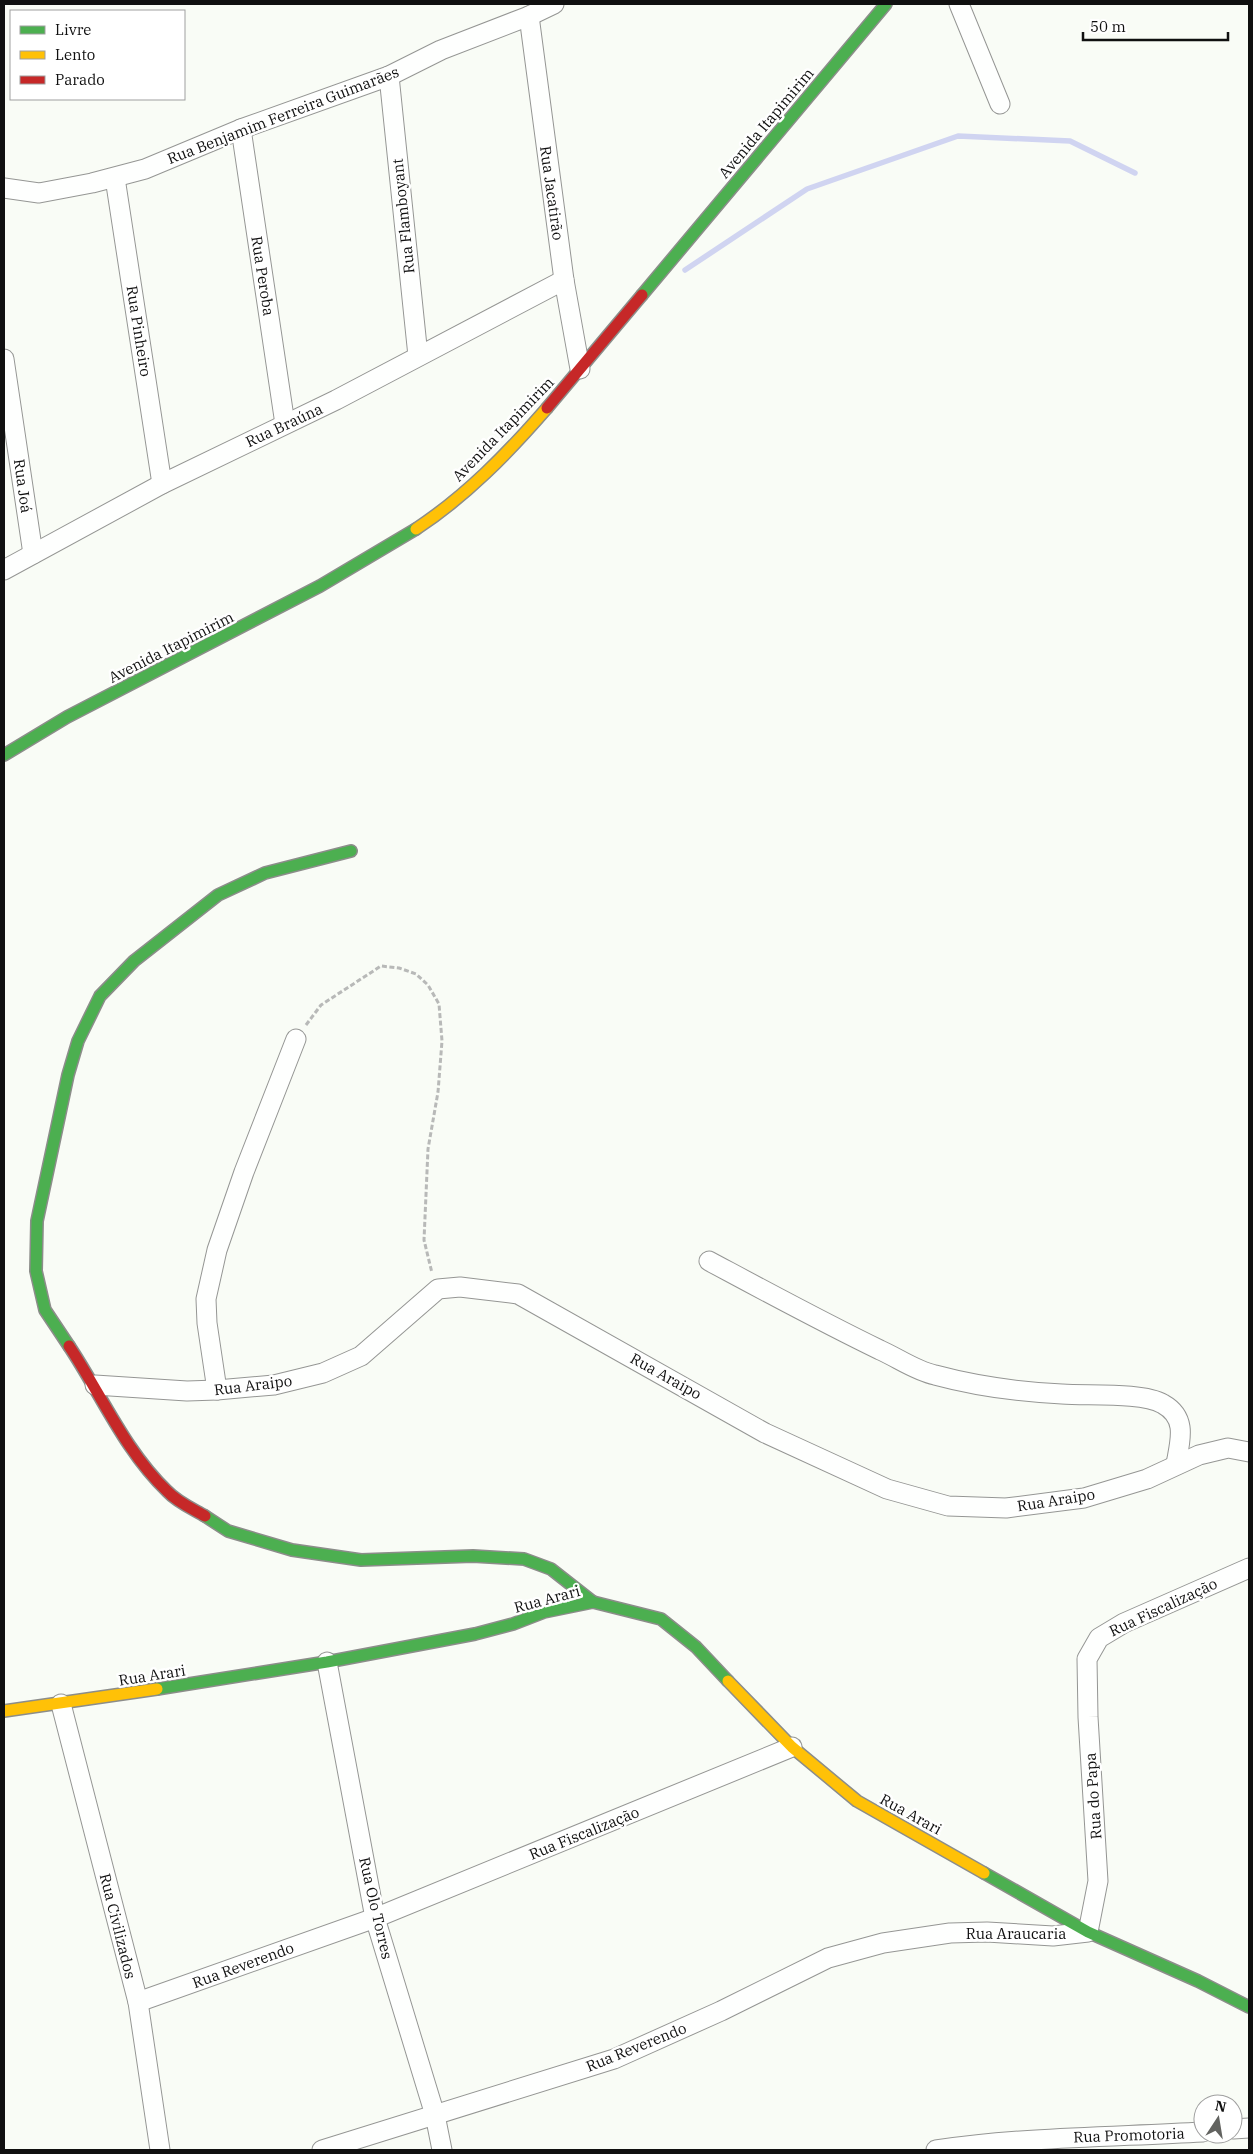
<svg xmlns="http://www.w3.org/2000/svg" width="1253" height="2154" font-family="'IBM Plex Serif',serif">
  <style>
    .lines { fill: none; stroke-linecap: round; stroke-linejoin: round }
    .stream { stroke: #d0d4f1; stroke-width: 5.5 }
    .street-casing { stroke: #959694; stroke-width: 21 }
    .fast-casing { stroke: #8c8d8a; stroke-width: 14 }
    .slow-casing { stroke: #8c8d8a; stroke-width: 14 }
    .jam-casing { stroke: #8c8d8a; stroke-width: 14 }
    .path { stroke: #b8b9b8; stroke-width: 3; stroke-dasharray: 5 2.5; stroke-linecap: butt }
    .street { stroke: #fefffe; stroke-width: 19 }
    .fast { stroke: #4caf50; stroke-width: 11 }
    .slow { stroke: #ffc107; stroke-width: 11 }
    .jam { stroke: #c62828; stroke-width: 11 }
    .labels { text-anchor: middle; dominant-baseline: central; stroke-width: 5; stroke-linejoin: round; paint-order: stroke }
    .street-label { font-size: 15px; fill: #101010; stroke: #fff }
  </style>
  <rect width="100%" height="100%" fill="#f9fcf6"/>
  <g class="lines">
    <polyline class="stream" points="685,270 807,189 958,136 1070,141 1135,173"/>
    <defs>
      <g id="street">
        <polyline points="959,4 1000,104"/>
        <polyline points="529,16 564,280 580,369"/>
        <polyline points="389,76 418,356"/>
        <polyline points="241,129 285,424"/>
        <polyline points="115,178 162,484"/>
        <polyline points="4,188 39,193 92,183 145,169 241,129 389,76 441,50 529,16 554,4"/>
        <polyline points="4,359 33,554"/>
        <polyline points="4,570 162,484 336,400 564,280"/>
        <path d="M709,1261c56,30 113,61 171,89 18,8 36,21 55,25 41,11 85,17 127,19 26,2 81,-2 101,10 25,14 17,37 13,60"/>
        <polyline points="95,1385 187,1391 217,1390 274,1385 323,1373 361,1356 438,1289 460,1287 518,1294 765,1433 887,1489 948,1506 1006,1508 1084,1498 1147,1479 1199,1455 1228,1448 1249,1452"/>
        <polyline points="217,1390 207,1323 206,1299 217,1250 244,1172 296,1039"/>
        <polyline points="327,1662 375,1918 435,2115 442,2150"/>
        <polyline points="61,1704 138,2002 160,2150"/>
        <polyline points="138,2002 375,1918 792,1747"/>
        <polyline points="1233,2129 1249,2128"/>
        <polyline points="322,2150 614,2059 721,2011 828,1958 883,1943 950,1933 987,1932 1053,1936 1088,1932 1098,1881 1088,1717 1087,1659 1099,1638 1124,1623 1249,1568"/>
        <path d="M936,2150c88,-13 177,-13 267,-18"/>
      </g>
      <g id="fast">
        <polyline points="642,295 886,4"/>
        <polyline points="4,755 67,717 320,586 416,529"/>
        <polyline points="69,1346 45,1310 36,1271 37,1221 68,1075 78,1041 100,996 134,961 218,895 265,873 351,851"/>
        <polyline points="205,1516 228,1531 292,1550 361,1560 473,1556 524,1559 551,1569 593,1602"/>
        <polyline points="157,1689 327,1662 475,1634 513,1624 544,1612 593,1602 661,1619 696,1647 728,1681"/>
        <polyline points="984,1873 1088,1932 1198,1981 1249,2007"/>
      </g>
      <g id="slow">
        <path d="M416,529c50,-33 92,-76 131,-121"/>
        <polyline points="728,1681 792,1747 857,1801 984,1873"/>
        <polyline points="4,1711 157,1689"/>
      </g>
      <g id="jam">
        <polyline points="547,408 642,295"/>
        <path d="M69,1346c32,48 56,105 98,145 10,11 26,18 38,25"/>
      </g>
    </defs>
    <use href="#street" class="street-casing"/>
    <use href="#fast" class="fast-casing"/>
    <use href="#slow" class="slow-casing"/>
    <use href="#jam" class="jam-casing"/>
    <polyline class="path" points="306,1025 321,1005 381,966 399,968 416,974 428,985 439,1004 442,1041 438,1092 428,1149 424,1240 432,1273"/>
    <use href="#street" class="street"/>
    <use href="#fast" class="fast"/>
    <use href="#slow" class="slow"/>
    <use href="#jam" class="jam"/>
  </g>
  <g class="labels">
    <g class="street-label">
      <text transform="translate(283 115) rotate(-21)">Rua Benjamim Ferreira Guimarães</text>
      <text transform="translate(766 123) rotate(-50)">Avenida Itapimirim</text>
      <text transform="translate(552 193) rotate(82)">Rua Jacatirão</text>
      <text transform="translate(403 216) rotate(-96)">Rua Flamboyant</text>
      <text transform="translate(263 276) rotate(81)">Rua Peroba</text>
      <text transform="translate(139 331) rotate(81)">Rua Pinheiro</text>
      <text transform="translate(284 425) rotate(-25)">Rua Braúna</text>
      <text transform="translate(503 429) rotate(-46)">Avenida Itapimirim</text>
      <text transform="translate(23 486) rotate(82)">Rua Joá</text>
      <text transform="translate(171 647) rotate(-27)">Avenida Itapimirim</text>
      <text transform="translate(666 1376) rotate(29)">Rua Araipo</text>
      <text transform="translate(253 1385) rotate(-7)">Rua Araipo</text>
      <text transform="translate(1056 1500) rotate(-9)">Rua Araipo</text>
      <text transform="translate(547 1599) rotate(-15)">Rua Arari</text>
      <text transform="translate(1163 1607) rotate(-25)">Rua Fiscalização</text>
      <text transform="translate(152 1675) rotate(-9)">Rua Arari</text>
      <text transform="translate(1093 1796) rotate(-94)">Rua do Papa</text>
      <text transform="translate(911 1814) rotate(29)">Rua Arari</text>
      <text transform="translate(584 1833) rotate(-22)">Rua Fiscalização</text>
      <text transform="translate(376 1908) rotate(77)">Rua Olo Torres</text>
      <text transform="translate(118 1926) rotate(76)">Rua Civilizados</text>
      <text x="1016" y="1933">Rua Araucaria</text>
      <text transform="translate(243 1965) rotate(-20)">Rua Reverendo</text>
      <text transform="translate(636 2047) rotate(-22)">Rua Reverendo</text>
      <text transform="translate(1129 2135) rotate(-2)">Rua Promotoria</text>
    </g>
  </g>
  <rect width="1253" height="2154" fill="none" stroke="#101010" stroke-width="10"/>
  <rect x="10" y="10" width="175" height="90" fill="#ffffff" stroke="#9f9f9f"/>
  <rect x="20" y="26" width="25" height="8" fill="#4caf50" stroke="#9f9f9f"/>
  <text x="55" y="35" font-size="15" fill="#101010">Livre</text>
  <rect x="20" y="51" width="25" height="8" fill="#ffc107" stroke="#9f9f9f"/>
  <text x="55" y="60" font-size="15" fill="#101010">Lento</text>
  <rect x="20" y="76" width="25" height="8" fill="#c62828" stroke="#9f9f9f"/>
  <text x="55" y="85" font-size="15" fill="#101010">Parado</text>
  <g transform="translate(1218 2119) rotate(12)"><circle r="24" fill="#ffffff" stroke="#9f9f9f"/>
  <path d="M0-4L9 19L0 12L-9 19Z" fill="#626360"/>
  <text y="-8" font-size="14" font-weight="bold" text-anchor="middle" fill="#101010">N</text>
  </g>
  <path d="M1083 32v8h145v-8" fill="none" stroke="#101010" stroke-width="2.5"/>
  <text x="1090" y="32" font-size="15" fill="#101010" stroke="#ffffff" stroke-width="4" paint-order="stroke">50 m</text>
</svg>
